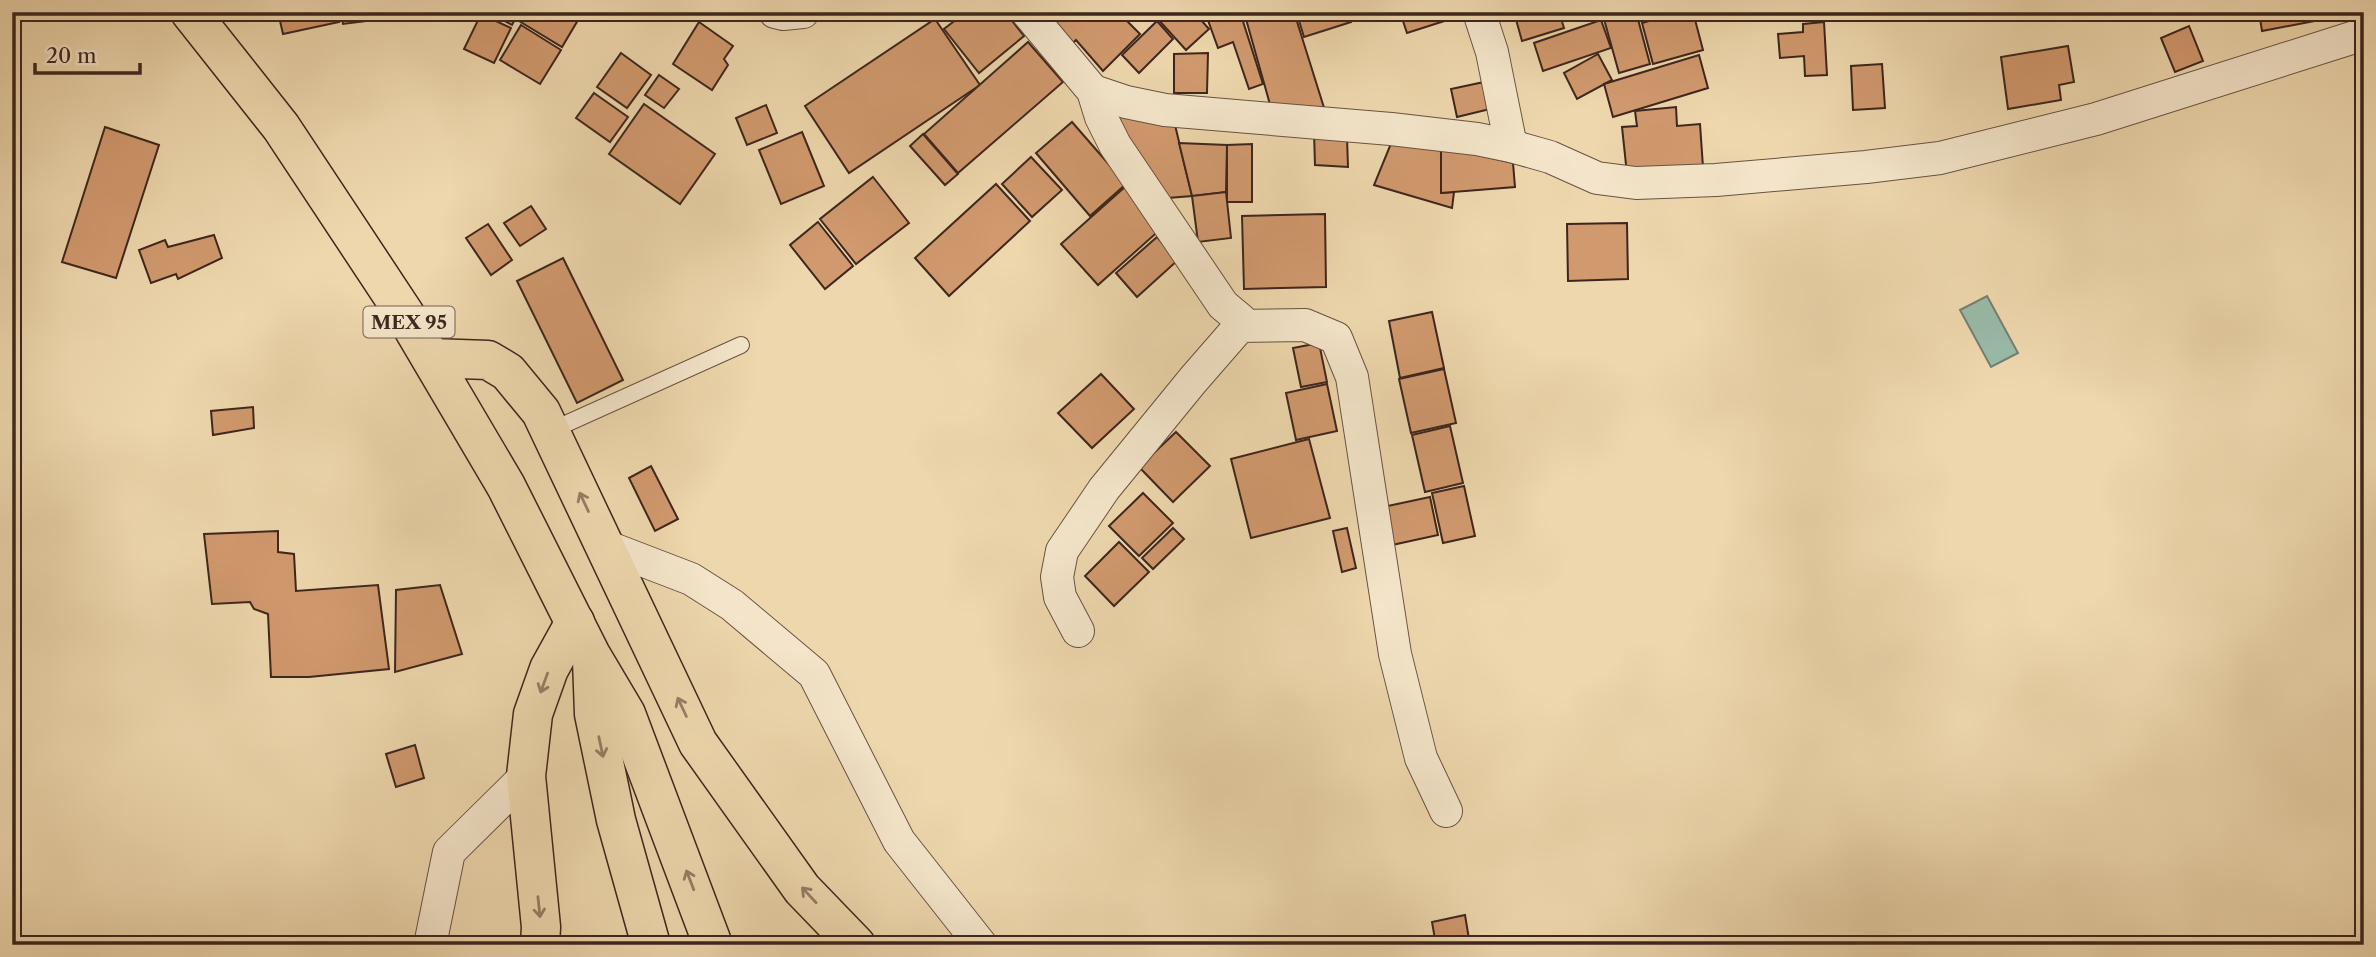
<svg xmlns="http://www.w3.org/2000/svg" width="2376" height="957" font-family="'Libre Caslon Text',serif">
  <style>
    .water { fill: #99baa9; stroke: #747f71; stroke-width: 2 }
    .building { fill: #d1996e; stroke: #3d261d; stroke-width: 2 }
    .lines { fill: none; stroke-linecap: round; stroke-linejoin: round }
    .lane-casing { stroke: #695241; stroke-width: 18 }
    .street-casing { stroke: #695241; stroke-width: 34 }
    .primary-casing { stroke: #3d261d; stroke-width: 41 }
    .highway-casing { stroke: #3d261d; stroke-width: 41 }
    .lane { stroke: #f4e5ca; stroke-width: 16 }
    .street { stroke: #f4e5ca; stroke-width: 32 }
    .primary { stroke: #eed7ad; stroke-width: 38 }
    .highway { stroke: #eed7ad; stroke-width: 38 }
    .oneway { stroke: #967e65 }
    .labels { text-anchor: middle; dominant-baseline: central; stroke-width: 6; stroke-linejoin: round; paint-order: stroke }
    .shield { fill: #f4e5ca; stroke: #745f51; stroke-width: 2 }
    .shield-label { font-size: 19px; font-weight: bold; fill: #3d261d }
  </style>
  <rect width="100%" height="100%" fill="#eed7ad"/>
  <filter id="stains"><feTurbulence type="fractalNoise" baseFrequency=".00286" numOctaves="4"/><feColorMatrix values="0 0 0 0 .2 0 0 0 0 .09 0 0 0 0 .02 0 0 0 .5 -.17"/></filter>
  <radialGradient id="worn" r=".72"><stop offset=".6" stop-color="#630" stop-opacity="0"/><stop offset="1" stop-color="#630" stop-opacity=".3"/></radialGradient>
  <polygon class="water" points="1987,296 2018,353 1991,367 1960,310"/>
  <g class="building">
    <polygon points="278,12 337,12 339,22 283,34"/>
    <polygon points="341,12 422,12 423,14 343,24"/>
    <polygon points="488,12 519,12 512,25"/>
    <polygon points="524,12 576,12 581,15 562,47 519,21"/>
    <polygon points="966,12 1005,12 1024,36 979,73 944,29"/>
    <polygon points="1059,12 1130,12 1124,18 1140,34 1103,71 1076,40 1071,45 1049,21"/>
    <polygon points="1158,12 1194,12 1209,29 1186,50 1155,16"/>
    <polygon points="1205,12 1240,12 1263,84 1249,89 1233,42 1218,48"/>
    <polygon points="1244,12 1294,12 1326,114 1273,115"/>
    <polygon points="1303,12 1348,12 1351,22 1304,37 1297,14"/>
    <polygon points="1400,12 1462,12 1463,15 1407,33"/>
    <polygon points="1527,12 1559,12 1564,28 1522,41 1515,16"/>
    <polygon points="1602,12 1636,12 1650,64 1619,73"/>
    <polygon points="1680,12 1693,12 1703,50 1653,64 1642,23"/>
    <polygon points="2259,12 2341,12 2341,16 2262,31"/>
    <polygon points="481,14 511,28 494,63 464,49"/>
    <polygon points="935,19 980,85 849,173 805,106"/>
    <polygon points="1601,20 1611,48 1543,71 1534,43"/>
    <polygon points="1157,21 1173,39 1139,73 1122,55"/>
    <polygon points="699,22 733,46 724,59 728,65 712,90 673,64"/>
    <polygon points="1824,22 1827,75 1805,76 1804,56 1780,58 1778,34 1803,32 1803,24"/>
    <polygon points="521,25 561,50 540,84 500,60"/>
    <polygon points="2189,26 2203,61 2175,72 2161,38"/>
    <polygon points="1028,42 1063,82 958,173 924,134"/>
    <polygon points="2068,46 2074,82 2059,85 2061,100 2008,109 2001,57"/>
    <polygon points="621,53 651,75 627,108 597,87"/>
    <polygon points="1208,53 1207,93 1174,93 1174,54"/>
    <polygon points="1598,54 1612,80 1577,99 1564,73"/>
    <polygon points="1699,55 1708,88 1613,117 1604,84"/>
    <polygon points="1882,64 1885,108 1853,110 1851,66"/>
    <polygon points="659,75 679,89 664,108 645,95"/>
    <polygon points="1484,82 1490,109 1457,117 1451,89"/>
    <polygon points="594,93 628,117 610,142 576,118"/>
    <polygon points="644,104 715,154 680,204 609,154"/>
    <polygon points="766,105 777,133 747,145 736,118"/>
    <polygon points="1676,107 1677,126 1700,124 1703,167 1627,174 1622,127 1637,126 1635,111"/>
    <polygon points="1111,115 1175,125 1192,196 1155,199"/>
    <polygon points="1072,122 1126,184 1090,216 1036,153"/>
    <polygon points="105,127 159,145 116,278 62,262"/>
    <polygon points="802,132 824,186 781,204 759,150"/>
    <polygon points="1314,132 1347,137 1348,167 1315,165"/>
    <polygon points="923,134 958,174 945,185 910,146"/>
    <polygon points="1392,141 1441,146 1441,193 1454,192 1452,208 1374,185"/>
    <polygon points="1179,143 1227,145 1226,192 1192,196"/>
    <polygon points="1252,144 1252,202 1227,202 1227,145"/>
    <polygon points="1441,146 1513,163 1515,187 1441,193"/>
    <polygon points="1031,157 1062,190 1032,217 1002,184"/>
    <polygon points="873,177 909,223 856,264 820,219"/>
    <polygon points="996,184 1030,221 949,296 915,258"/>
    <polygon points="1126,186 1163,227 1098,285 1061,244"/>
    <polygon points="1226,192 1231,238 1198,242 1192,196"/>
    <polygon points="531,206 546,229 520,246 504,223"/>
    <polygon points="1325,214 1326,287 1244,289 1242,216"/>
    <polygon points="818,222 853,266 825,289 790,245"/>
    <polygon points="1627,223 1628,279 1568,281 1567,224"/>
    <polygon points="488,224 512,260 491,275 466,238"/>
    <polygon points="214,235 222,258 178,279 176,274 151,283 139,250 165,240 168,247"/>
    <polygon points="1157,237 1178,260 1137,297 1116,273"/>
    <polygon points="563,258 623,380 577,403 517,281"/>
    <polygon points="1432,312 1444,368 1400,378 1389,321"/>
    <polygon points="1319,343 1327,382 1301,387 1293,348"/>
    <polygon points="1444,369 1456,423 1411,433 1399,379"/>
    <polygon points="1101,374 1134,409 1092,448 1058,413"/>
    <polygon points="1327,384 1337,431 1296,440 1286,393"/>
    <polygon points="253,407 254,428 213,435 211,411"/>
    <polygon points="1450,426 1463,483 1425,492 1412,435"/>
    <polygon points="1176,432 1210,466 1173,502 1139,467"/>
    <polygon points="1309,439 1330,518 1251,538 1231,459"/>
    <polygon points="651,466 678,519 655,531 629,478"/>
    <polygon points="1464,486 1475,536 1443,543 1432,493"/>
    <polygon points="1143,493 1173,523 1139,556 1109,526"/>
    <polygon points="1430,497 1438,535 1392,545 1383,507"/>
    <polygon points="1173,528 1184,539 1153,569 1142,558"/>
    <polygon points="1347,528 1356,568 1342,572 1333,531"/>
    <polygon points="278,531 278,552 294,554 296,591 378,585 389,669 309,677 271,677 268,614 254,609 250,602 212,604 204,534"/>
    <polygon points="1119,542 1149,572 1114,606 1085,576"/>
    <polygon points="440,585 462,654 395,672 396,590"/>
    <polygon points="415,745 424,778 396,787 386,754"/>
    <polygon points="1465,915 1470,945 1436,945 1432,922"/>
  </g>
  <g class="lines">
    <defs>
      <polyline id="lane" points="550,431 741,345"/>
      <g id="street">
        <polyline points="775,12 783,14 803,12"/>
        <polyline points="1027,12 1093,91 1101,117 1115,145 1223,305 1241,320 1240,326"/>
        <polyline points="1479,12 1492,52 1511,146"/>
        <polyline points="1093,91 1126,102 1165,110 1391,129 1477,139 1511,146 1550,157 1597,178 1636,183 1716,180 1866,167 1940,158 2096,119 2364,34"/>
        <polyline points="605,546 691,579 732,605 814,674 899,841 981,945"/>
        <polyline points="1078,631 1060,597 1057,577 1062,551 1104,489 1193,380 1240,326 1305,325 1336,338 1352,377 1395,654 1421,758 1446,811"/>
        <polyline points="430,945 449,852 526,776"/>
      </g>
      <g id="primary">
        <polyline points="190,12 281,127 404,313 506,486 591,655 626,714 713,945"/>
        <polyline points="592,660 594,714 616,820 651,945"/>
      </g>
      <g id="highway">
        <polyline points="431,358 488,360 508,372 541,412 698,743 802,889 856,945"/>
        <polyline points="540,945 541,927 526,776 533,714 549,669 575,622"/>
      </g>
    </defs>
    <use href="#lane" class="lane-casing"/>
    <use href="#street" class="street-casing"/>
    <use href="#primary" class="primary-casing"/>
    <use href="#highway" class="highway-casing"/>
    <use href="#lane" class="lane"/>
    <use href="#street" class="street"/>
    <use href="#primary" class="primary"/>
    <use href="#highway" class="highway"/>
  </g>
  <defs><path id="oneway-shaft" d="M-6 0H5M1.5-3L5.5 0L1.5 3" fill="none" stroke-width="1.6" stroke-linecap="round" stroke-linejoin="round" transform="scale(1.75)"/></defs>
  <g class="oneway">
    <use href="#oneway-shaft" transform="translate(584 502) rotate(-115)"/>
    <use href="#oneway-shaft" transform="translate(544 683) rotate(110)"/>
    <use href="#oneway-shaft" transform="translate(682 707) rotate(-115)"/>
    <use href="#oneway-shaft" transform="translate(601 747) rotate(78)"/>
    <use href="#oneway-shaft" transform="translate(690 880) rotate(-111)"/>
    <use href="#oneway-shaft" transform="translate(809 895) rotate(-133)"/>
    <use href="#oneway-shaft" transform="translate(539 907) rotate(84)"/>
  </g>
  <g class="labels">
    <rect class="shield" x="363.5" y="306.5" width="91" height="31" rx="5"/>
    <g class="shield-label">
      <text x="409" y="322">MEX 95</text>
    </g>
  </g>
  <rect width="2376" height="957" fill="none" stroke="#eed7ad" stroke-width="42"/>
  <rect x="14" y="14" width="2348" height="929" fill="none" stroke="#3d261d" stroke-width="3.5"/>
  <rect x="21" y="21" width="2334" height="915" fill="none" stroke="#3d261d" stroke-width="2"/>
  <path d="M35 63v10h105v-10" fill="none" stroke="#3d261d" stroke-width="3.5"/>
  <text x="46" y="63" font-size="21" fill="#3d261d" stroke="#f4e5ca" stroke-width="5" paint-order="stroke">20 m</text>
  <rect width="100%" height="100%" filter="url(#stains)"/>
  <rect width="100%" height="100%" fill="url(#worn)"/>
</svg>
